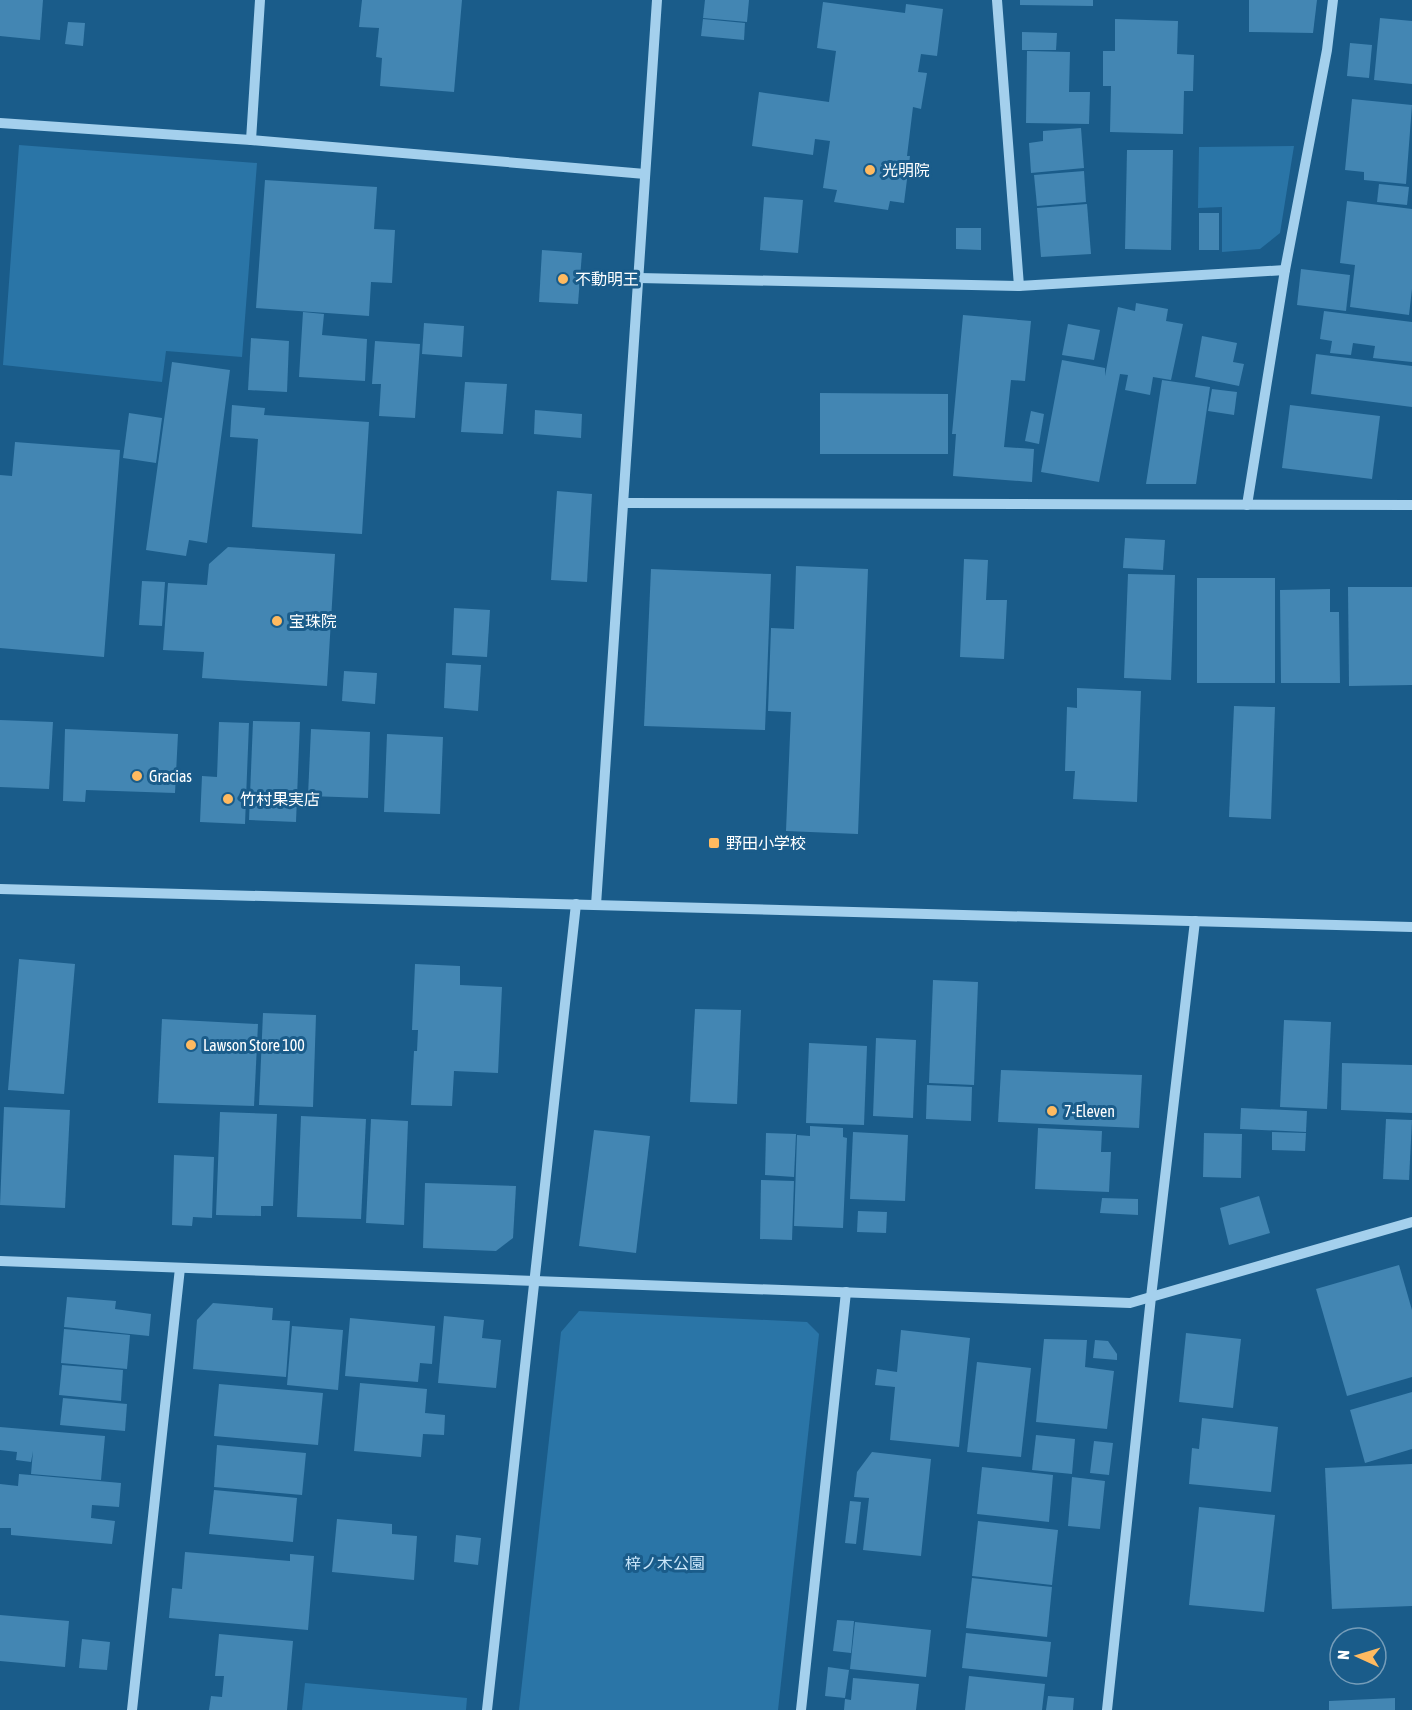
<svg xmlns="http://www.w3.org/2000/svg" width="1412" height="1710" font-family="'Asap Condensed','Noto Sans JP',sans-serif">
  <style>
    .green { fill: #2a75a7 }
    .building { fill: #4386b3 }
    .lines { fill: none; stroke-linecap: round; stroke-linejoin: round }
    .minor { stroke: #a4d0ed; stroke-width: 10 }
    .poi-dot { fill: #ffba60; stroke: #1a5c8a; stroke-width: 2 }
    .labels { text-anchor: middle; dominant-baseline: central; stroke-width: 6; stroke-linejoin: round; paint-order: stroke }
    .poi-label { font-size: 16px; fill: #fff; stroke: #1a5c8a; text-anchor: start }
    .park-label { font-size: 16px; fill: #cae6fa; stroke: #1a5c8a }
  </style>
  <rect width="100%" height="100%" fill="#1a5c8a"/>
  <g class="green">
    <polygon points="19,145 257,163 242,357 166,351 162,382 3,365"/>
    <polygon points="1294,146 1280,233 1260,249 1222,252 1222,207 1198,208 1199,147"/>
    <polygon points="579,1311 807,1322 819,1334 778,1710 519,1710 561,1332"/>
    <polygon points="305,1683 467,1698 466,1710 302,1710"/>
  </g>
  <g class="building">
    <polygon points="0,0 43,0 40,40 0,36"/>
    <polygon points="362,0 462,0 454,92 380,86 382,58 376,57 379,28 359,27"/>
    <polygon points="705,0 749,0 747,22 703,18"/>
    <polygon points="1020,0 1093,0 1093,6 1020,5"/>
    <polygon points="1249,0 1317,0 1313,33 1249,32"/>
    <polygon points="823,2 905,13 906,4 943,9 937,56 921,54 918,72 927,73 921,109 913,107 907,156 910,156 904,203 890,201 888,210 834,202 837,190 823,188 830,141 815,139 813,155 752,146 759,92 829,102 836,51 817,48"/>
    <polygon points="1380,18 1412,21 1412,84 1374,80"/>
    <polygon points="703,19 745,23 744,40 701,36"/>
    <polygon points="1115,19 1178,21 1177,54 1194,55 1193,91 1184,91 1183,134 1110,132 1111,86 1103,86 1103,51 1115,51"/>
    <polygon points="68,22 85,23 83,46 65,44"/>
    <polygon points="1022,32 1057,33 1056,50 1022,50"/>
    <polygon points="1350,43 1372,45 1369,78 1347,76"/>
    <polygon points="1027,51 1070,52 1069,92 1090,92 1089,124 1026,123"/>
    <polygon points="1352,99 1412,105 1406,184 1364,180 1364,172 1345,170"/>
    <polygon points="1081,128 1084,168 1031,173 1029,143 1043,141 1043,131"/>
    <polygon points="1127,150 1173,150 1171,250 1125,249"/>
    <polygon points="1084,171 1086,202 1037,206 1034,175"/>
    <polygon points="265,180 377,187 374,229 395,230 392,283 371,282 369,316 256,308"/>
    <polygon points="1379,184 1409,187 1407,205 1377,202"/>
    <polygon points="764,197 803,200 798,253 760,250"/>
    <polygon points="1347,201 1412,209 1412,289 1409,315 1350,307 1355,265 1340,263"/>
    <polygon points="1087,204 1091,254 1041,257 1037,208"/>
    <rect x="1199" y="213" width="20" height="37"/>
    <polygon points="956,228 981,228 981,250 956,249"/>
    <polygon points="542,250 582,253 578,304 539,302"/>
    <polygon points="1301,269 1350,275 1346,311 1297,305"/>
    <polygon points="1136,303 1168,309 1166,321 1183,324 1171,380 1153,377 1150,395 1125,390 1128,375 1120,374 1099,482 1041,472 1062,360 1105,368 1105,376 1118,307 1135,311"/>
    <polygon points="1324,311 1412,322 1412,362 1373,358 1375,346 1353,343 1351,355 1330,353 1332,341 1320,339"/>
    <polygon points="303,312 324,314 322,335 367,339 365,381 299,377"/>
    <polygon points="963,315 1031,321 1025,381 1011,380 1004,447 1034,449 1032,482 953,476 956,434 952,434"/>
    <polygon points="424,323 464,326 462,357 422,354"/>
    <polygon points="1068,324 1100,330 1094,360 1062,355"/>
    <polygon points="1202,336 1237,343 1233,362 1244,364 1239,386 1195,377"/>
    <polygon points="251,338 289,341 287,392 248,390"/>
    <polygon points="375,341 420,344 415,418 379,416 381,384 372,384"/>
    <polygon points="1316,354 1412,366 1412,407 1311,394"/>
    <polygon points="172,362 230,370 207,543 189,540 186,556 146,550"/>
    <polygon points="1162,380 1210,387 1196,484 1146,484"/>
    <polygon points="465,382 507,384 503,434 461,432"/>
    <polygon points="1212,389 1237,392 1234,415 1208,411"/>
    <polygon points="820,393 948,394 948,454 820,454"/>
    <polygon points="232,405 265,408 264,415 369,422 362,534 252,527 258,439 230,437"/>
    <polygon points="1290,405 1380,416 1372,479 1282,468"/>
    <polygon points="535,410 582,414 581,438 534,434"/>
    <polygon points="1031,411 1044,414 1039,444 1025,441"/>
    <polygon points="129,413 162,418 156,463 123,458"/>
    <polygon points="15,442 120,450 104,657 0,648 0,475 12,476"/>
    <polygon points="557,491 592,494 587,582 551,580"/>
    <polygon points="1125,538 1165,540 1163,570 1123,568"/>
    <polygon points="228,547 335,554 327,686 202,678 204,652 163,650 168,583 207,585 209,564"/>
    <polygon points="964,559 988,560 986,600 1007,600 1004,659 960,657"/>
    <polygon points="796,566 868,569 858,834 786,831 791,712 768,711 771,628 794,629"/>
    <polygon points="651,569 771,574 765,730 644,726"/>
    <polygon points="1128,574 1175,575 1171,680 1124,678"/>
    <rect x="1197" y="578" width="78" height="105"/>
    <polygon points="142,581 165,582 162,626 139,625"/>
    <polygon points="1348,587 1412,587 1412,685 1349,686"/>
    <polygon points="1330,589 1330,612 1339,612 1340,683 1281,683 1280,590"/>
    <polygon points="454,608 490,610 487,657 452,655"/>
    <polygon points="446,663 481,665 478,711 444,708"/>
    <polygon points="344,671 377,673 375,704 342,701"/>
    <polygon points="1077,688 1141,691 1137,802 1073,799 1075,771 1065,771 1067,707 1077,708"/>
    <polygon points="1234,706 1275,707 1271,819 1229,817"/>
    <polygon points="0,720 53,722 49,789 0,787"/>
    <polygon points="253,721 300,722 296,822 249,820"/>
    <polygon points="219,722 249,723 245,824 200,822 202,776 217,777"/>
    <polygon points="65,729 178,734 175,793 86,790 85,802 63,801"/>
    <polygon points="311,729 370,732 368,798 308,796"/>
    <polygon points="387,734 443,737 440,814 384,812"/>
    <polygon points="19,959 75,964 64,1094 8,1090"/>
    <polygon points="415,964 460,966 460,985 502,987 498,1073 454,1071 452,1106 411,1105 414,1051 417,1051 418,1030 412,1030"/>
    <polygon points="933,980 978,982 974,1085 929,1083"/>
    <polygon points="695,1009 741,1010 737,1104 690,1102"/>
    <polygon points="263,1013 316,1015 313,1107 259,1105"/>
    <polygon points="162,1019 258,1024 254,1106 158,1103"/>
    <polygon points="1284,1020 1331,1022 1327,1109 1280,1107"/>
    <polygon points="876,1038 916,1040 913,1118 873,1116"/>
    <polygon points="809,1043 867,1046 864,1125 806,1123"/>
    <polygon points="1342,1063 1412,1065 1412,1113 1341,1110"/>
    <polygon points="1001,1070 1142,1075 1139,1128 998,1122"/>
    <polygon points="927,1085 972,1087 971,1121 926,1119"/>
    <polygon points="4,1107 70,1110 65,1208 0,1205"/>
    <polygon points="1241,1108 1307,1111 1306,1132 1240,1129"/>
    <polygon points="220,1112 277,1114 273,1206 261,1206 261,1216 216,1215"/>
    <polygon points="301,1116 366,1119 361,1219 297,1217"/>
    <polygon points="371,1119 408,1121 404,1225 366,1223"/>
    <polygon points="1386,1119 1412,1120 1409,1180 1383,1179"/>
    <polygon points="810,1126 843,1128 843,1137 847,1138 843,1228 794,1226 797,1135 810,1136"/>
    <polygon points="1038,1128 1102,1131 1101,1152 1111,1152 1109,1192 1035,1189"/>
    <polygon points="594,1130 650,1136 636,1253 579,1246"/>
    <polygon points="853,1132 908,1135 905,1201 850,1199"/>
    <polygon points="1272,1132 1306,1133 1305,1151 1272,1150"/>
    <polygon points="766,1133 796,1134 794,1177 765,1175"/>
    <polygon points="1204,1133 1242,1134 1241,1178 1203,1177"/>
    <polygon points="174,1155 214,1157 212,1218 193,1217 192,1226 172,1225"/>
    <polygon points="761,1180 794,1181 792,1240 760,1239"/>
    <polygon points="425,1183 516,1186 513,1238 496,1251 423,1248"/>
    <polygon points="1259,1196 1270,1233 1229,1245 1220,1208"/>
    <polygon points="1102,1198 1138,1199 1138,1215 1100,1213"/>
    <polygon points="858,1211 887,1212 886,1233 857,1232"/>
    <polygon points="1399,1265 1412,1310 1412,1377 1347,1396 1316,1289"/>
    <polygon points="67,1297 116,1301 115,1309 151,1314 149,1336 64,1327"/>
    <polygon points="213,1303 273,1308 272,1320 290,1321 286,1377 193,1369 197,1320"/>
    <polygon points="444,1316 484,1320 482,1338 501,1340 496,1388 438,1383"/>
    <polygon points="350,1318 435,1326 432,1364 420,1363 418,1382 345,1376"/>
    <polygon points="292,1326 343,1330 338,1390 287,1385"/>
    <polygon points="64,1329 130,1335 127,1369 61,1363"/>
    <polygon points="901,1330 970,1338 959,1447 890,1440 895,1387 875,1385 877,1369 897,1372"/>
    <polygon points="1186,1333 1241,1339 1233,1408 1179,1402"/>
    <polygon points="1044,1339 1087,1340 1085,1367 1114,1371 1107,1429 1036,1422"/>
    <polygon points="1095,1340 1108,1341 1117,1354 1117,1360 1093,1358"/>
    <polygon points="977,1362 1031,1368 1021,1457 967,1452"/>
    <polygon points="62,1365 123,1370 121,1401 59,1395"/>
    <polygon points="360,1383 427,1389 425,1413 445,1415 444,1435 423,1434 421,1457 354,1451"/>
    <polygon points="219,1384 323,1393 318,1445 214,1436"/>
    <polygon points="1412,1392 1412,1449 1365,1463 1350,1410"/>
    <polygon points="63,1398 127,1404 125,1431 60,1425"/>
    <polygon points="1202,1418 1278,1427 1271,1492 1189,1484 1192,1448 1199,1449"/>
    <polygon points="0,1427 105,1436 101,1480 31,1474 33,1451 31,1462 16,1460 17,1452 0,1450"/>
    <polygon points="1036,1435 1075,1439 1072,1474 1032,1470"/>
    <polygon points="1094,1441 1113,1443 1109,1475 1090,1473"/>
    <polygon points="217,1445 306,1453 302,1495 214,1487"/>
    <polygon points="872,1452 931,1459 921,1556 863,1550 869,1498 854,1497 857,1472"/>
    <polygon points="1412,1464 1412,1606 1332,1609 1325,1468"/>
    <polygon points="982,1467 1053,1475 1049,1522 977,1514"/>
    <polygon points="19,1474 121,1483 119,1507 92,1505 91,1518 115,1521 112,1544 11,1535 11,1528 0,1528 0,1484 18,1486"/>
    <polygon points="1072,1477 1105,1481 1100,1529 1068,1526"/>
    <polygon points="214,1490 297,1498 293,1542 209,1534"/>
    <polygon points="850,1501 861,1502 856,1544 845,1543"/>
    <polygon points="1199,1507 1275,1515 1264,1612 1189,1605"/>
    <polygon points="337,1519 392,1524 392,1534 417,1536 414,1580 332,1572"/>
    <polygon points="978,1521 1058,1530 1052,1585 972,1576"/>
    <polygon points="456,1535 481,1538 478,1565 454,1562"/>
    <polygon points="185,1552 290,1561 290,1554 314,1556 308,1630 169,1618 172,1588 182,1589"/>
    <polygon points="972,1578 1052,1587 1047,1637 966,1628"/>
    <polygon points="0,1615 69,1621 65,1667 0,1661"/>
    <polygon points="837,1620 854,1621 851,1653 833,1651"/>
    <polygon points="855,1622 931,1630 926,1677 850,1669"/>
    <polygon points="966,1633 1051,1642 1047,1677 962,1668"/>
    <polygon points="219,1634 293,1641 287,1710 209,1710 211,1696 222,1697 224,1676 215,1676"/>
    <polygon points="82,1639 110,1642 107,1670 79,1668"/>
    <polygon points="828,1667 849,1670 845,1698 825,1696"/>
    <polygon points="969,1676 1045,1684 1042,1710 965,1710"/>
    <polygon points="853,1678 919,1684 916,1710 844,1710 845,1699 851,1700"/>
    <polygon points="1048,1696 1074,1698 1073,1710 1046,1710"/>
    <polygon points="1395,1698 1395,1710 1329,1710 1329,1701"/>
  </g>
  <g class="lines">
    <g class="minor">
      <polyline points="997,0 1019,286"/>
      <polyline points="0,123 251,140 645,174"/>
      <polyline points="251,140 260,0"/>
      <polyline points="639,278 1019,286 1285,270"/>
      <polyline points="624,503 1412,505"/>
      <polyline points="1247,505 1285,270 1327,50 1333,0"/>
      <polyline points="0,889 1412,927"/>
      <polyline points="596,905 657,0"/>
      <polyline points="0,1261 1130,1303 1412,1222"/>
      <polyline points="132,1710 180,1268"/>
      <polyline points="487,1710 576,904"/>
      <polyline points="801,1710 846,1292"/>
      <polyline points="1107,1710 1151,1297 1195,921"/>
    </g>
  </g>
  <g class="poi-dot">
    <circle cx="870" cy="170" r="6"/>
    <circle cx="563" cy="279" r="6"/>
    <circle cx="277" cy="621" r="6"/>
    <circle cx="137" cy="776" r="6"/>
    <circle cx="228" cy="799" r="6"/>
    <rect x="708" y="837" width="12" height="12" rx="3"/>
    <circle cx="191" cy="1045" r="6"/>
    <circle cx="1052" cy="1111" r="6"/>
  </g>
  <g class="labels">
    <g class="poi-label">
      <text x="882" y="170">光明院</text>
      <text x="575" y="279">不動明王</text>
      <text x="289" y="621">宝珠院</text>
      <text x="149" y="776">Gracias</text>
      <text x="240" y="799">竹村果実店</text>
      <text x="726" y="843">野田小学校</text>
      <text x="203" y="1045">Lawson Store 100</text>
      <text x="1064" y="1111">7-Eleven</text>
    </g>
    <g class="park-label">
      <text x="665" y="1563">梓ノ木公園</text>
    </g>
  </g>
  <g transform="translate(1358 1656) rotate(274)"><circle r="28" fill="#1a5c8a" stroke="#769db9" stroke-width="1.5"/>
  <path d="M0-4.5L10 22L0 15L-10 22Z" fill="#ffba60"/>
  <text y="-9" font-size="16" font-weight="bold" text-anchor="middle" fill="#ffffff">N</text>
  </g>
</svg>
